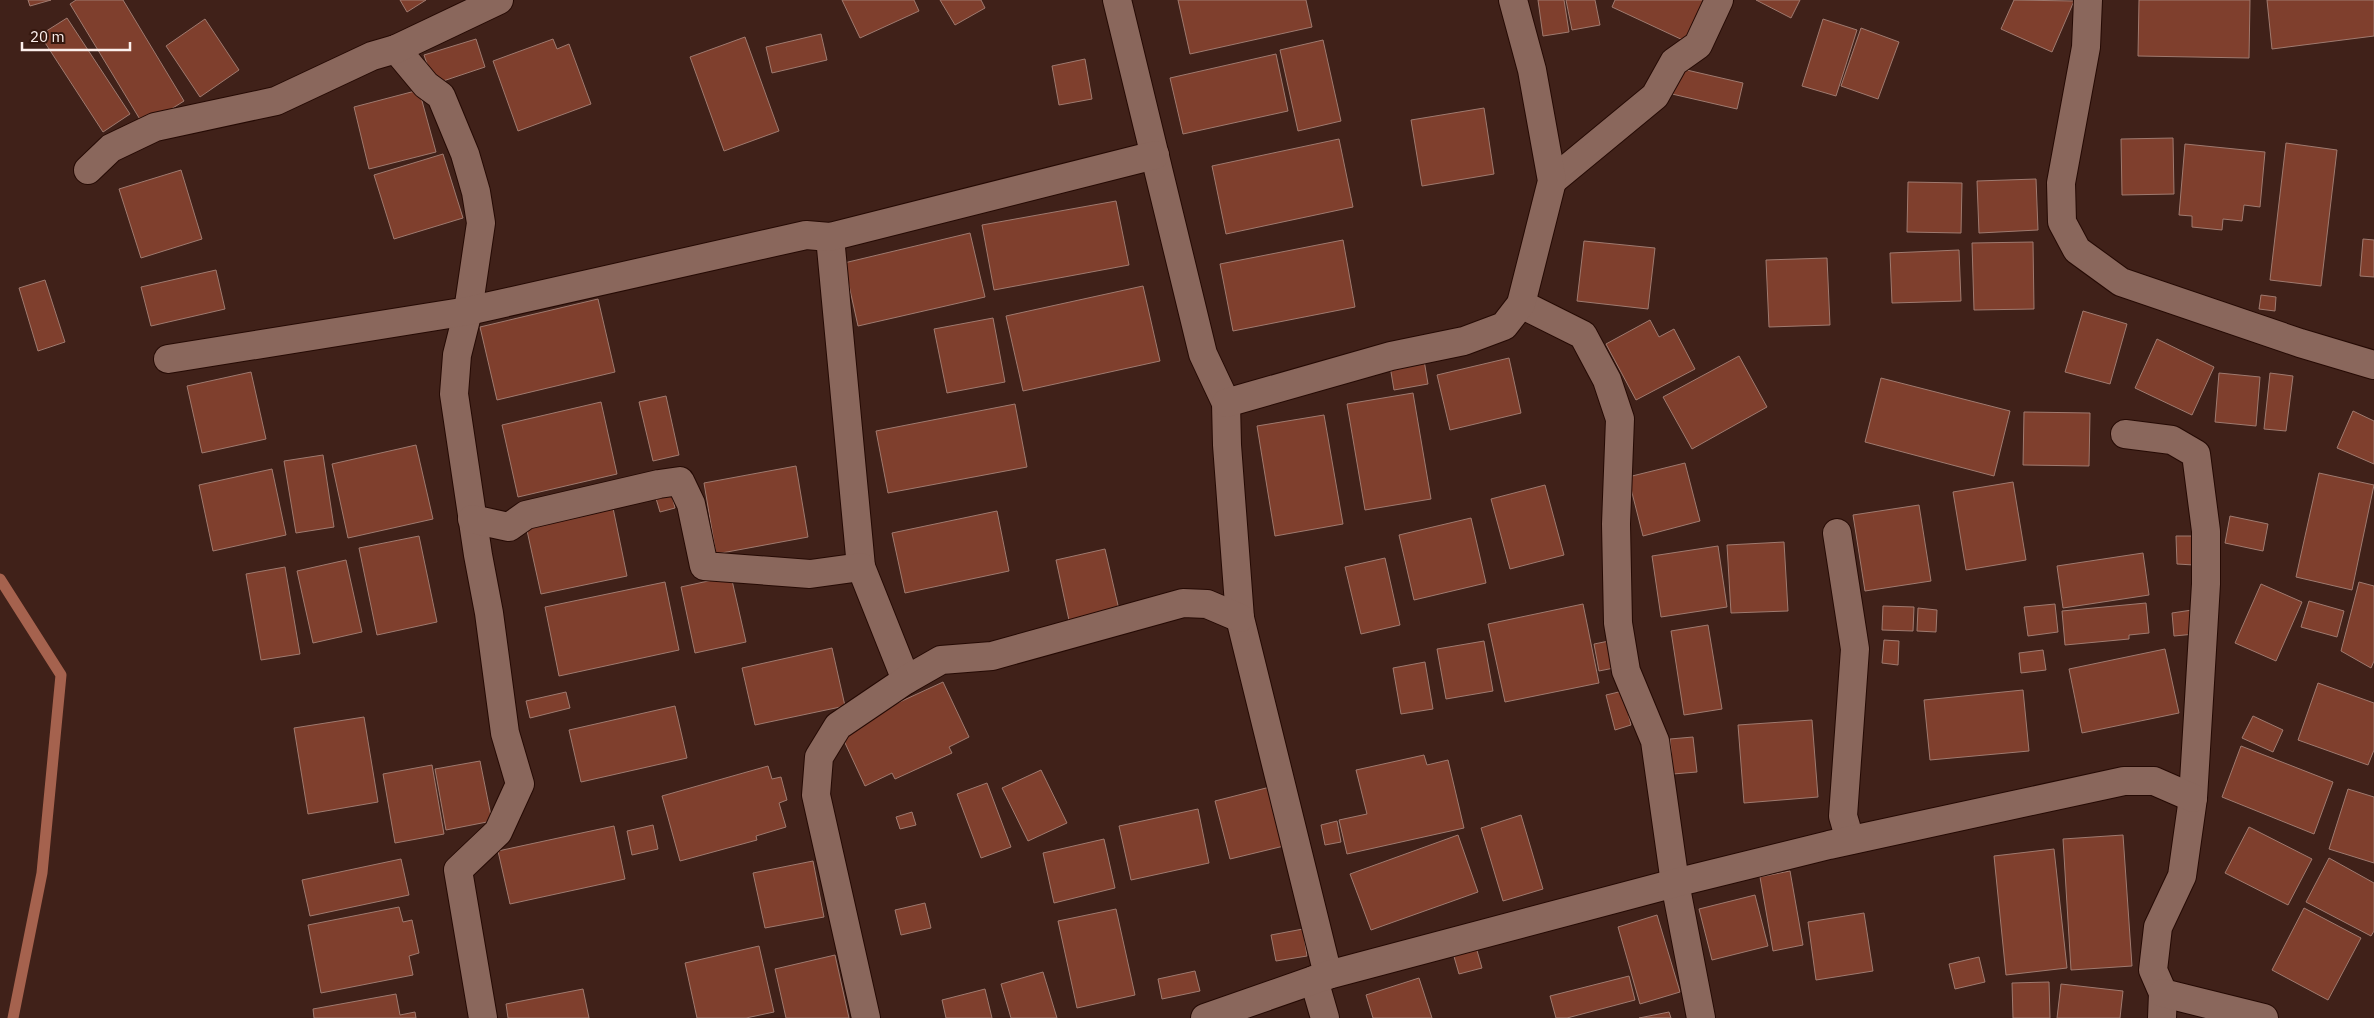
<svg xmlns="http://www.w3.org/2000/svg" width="2374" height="1018" font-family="'IBM Plex Sans',sans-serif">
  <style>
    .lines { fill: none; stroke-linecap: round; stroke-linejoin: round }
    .stream { stroke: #a5624e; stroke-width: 11 }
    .building { fill: #7f3f2d; stroke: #9f7a6f }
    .street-casing { stroke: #250a04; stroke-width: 30 }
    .street { stroke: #8a675c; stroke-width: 28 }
  </style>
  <rect width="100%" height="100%" fill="#402119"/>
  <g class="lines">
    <polyline class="stream" points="0,579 61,675 42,873 13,1018"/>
  </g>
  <g class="building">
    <polygon points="28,0 51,0 30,6"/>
    <polygon points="76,0 123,0 184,101 144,126 70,4"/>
    <polygon points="400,0 426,0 407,12"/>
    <polygon points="842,0 914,0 919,11 860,38"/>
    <polygon points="940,0 981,0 985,8 955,25"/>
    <polygon points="1178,0 1306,0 1312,27 1190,54"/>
    <polygon points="1538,0 1564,0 1569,32 1543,36"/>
    <polygon points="1566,0 1595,0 1600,25 1572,30"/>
    <polygon points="1615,0 1704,0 1685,41 1612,7"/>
    <polygon points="1756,0 1800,0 1791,18"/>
    <polygon points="2014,0 2074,1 2052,52 2001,29"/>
    <polygon points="2139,0 2250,0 2249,58 2138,56"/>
    <polygon points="2267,0 2374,0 2374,36 2272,49"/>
    <polygon points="67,18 130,114 103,132 40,35"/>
    <polygon points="205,19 239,70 200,97 166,46"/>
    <polygon points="1823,19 1857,30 1836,96 1802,86"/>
    <polygon points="1861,28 1899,42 1878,99 1841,86"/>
    <polygon points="821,34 827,60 772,73 766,47"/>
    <polygon points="745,37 779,131 724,151 690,57"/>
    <polygon points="476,39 485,67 434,84 424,55"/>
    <polygon points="553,39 557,49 569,44 591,104 518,131 493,61"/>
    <polygon points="1323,40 1341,121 1298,131 1280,50"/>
    <polygon points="1276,54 1288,111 1183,134 1170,78"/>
    <polygon points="1085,59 1092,99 1059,105 1052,66"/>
    <polygon points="1678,68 1743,83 1737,109 1672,94"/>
    <polygon points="419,90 436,152 369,169 354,107"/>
    <polygon points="1484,108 1494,174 1422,186 1411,120"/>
    <polygon points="2173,138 2174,194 2122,195 2121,139"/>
    <polygon points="1339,139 1353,207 1226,234 1212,166"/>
    <polygon points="2286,143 2337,150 2321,286 2270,280"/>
    <polygon points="2185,144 2265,152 2260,207 2244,205 2242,221 2223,219 2222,230 2192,227 2192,216 2179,215"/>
    <polygon points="443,154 463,218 394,239 374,175"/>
    <polygon points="181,170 202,239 141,258 119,189"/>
    <polygon points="2036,179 2038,230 1979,233 1977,181"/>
    <polygon points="1908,182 1962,183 1961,233 1907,232"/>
    <polygon points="1116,201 1129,265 994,290 982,225"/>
    <polygon points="970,233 985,297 858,326 844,263"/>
    <polygon points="2363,239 2374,240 2374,277 2360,276"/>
    <polygon points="1343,240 1355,307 1233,331 1220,264"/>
    <polygon points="1584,241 1655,248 1648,309 1577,301"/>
    <polygon points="2033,242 2034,309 1974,310 1972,243"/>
    <polygon points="1959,250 1961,301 1892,303 1890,253"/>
    <polygon points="1827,258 1830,325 1769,327 1766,260"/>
    <polygon points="216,270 225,309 151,326 141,287"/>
    <polygon points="45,280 65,342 38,351 19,288"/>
    <polygon points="1143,286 1160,361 1023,391 1006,316"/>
    <polygon points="2261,295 2276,297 2275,311 2259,309"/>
    <polygon points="598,299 615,372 497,400 480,327"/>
    <polygon points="2083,311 2127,324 2110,384 2065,372"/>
    <polygon points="993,318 1005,382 947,393 934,329"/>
    <polygon points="1650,320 1659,337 1674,329 1695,369 1636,400 1606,344"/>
    <polygon points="2157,339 2214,367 2192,415 2135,388"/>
    <polygon points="1739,356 1767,407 1692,449 1663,397"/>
    <polygon points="1509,358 1521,413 1450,430 1437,375"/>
    <polygon points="1424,360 1428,384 1394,390 1390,366"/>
    <polygon points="251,372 266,439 202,453 187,386"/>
    <polygon points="2219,373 2260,377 2256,426 2215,422"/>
    <polygon points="2270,373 2293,376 2286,431 2264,429"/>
    <polygon points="1881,378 2010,411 1994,476 1865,442"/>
    <polygon points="1413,393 1431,499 1365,510 1347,404"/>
    <polygon points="666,396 679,455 653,461 639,402"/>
    <polygon points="601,402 617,474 518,497 502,425"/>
    <polygon points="1015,404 1027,467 888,493 876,431"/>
    <polygon points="2353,411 2374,421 2374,464 2337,448"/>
    <polygon points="2024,412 2090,413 2089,466 2023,465"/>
    <polygon points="1324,415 1343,524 1275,536 1257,426"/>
    <polygon points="416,445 433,519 348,538 332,464"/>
    <polygon points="323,455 334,527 296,533 284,461"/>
    <polygon points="1685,463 1700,521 1643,536 1628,477"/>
    <polygon points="796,466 808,537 716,554 704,483"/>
    <polygon points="272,469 286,535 213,551 199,485"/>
    <polygon points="2319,473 2374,485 2352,590 2296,577"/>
    <polygon points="2013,482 2026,560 1966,570 1953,492"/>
    <polygon points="1545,485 1564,555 1510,569 1491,499"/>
    <polygon points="671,491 675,508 660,512 655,495"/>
    <polygon points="1919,505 1931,581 1865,591 1853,515"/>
    <polygon points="613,508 627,576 541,594 526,526"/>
    <polygon points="997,511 1009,571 905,593 892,533"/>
    <polygon points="2230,516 2268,524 2263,551 2225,543"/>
    <polygon points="1471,518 1486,583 1414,600 1399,535"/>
    <polygon points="419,536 437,622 377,635 359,548"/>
    <polygon points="2176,536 2194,536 2194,565 2177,564"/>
    <polygon points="1784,542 1788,611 1731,613 1727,545"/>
    <polygon points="1718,546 1727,607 1661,617 1652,556"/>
    <polygon points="1105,549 1120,614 1070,625 1056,560"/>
    <polygon points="2143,553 2149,595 2063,608 2057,566"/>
    <polygon points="1385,558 1400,625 1361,634 1345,567"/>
    <polygon points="346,560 362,632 313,643 297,571"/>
    <polygon points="285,567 300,654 261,660 246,574"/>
    <polygon points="731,576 746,642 695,653 681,587"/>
    <polygon points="665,582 679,650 559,676 545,607"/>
    <polygon points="2359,582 2374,586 2374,661 2371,668 2341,651"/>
    <polygon points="2261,584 2302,602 2276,661 2235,643"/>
    <polygon points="2309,601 2344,611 2337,637 2301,627"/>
    <polygon points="2146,603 2149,633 2129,635 2129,639 2065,645 2062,611"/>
    <polygon points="1583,604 1599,683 1505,702 1488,624"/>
    <polygon points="2055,604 2058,632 2028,636 2024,607"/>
    <polygon points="1883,606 1914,607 1913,631 1882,630"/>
    <polygon points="1918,608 1937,610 1936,632 1917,631"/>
    <polygon points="2192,610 2195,634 2174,636 2172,613"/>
    <polygon points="1708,625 1722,709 1684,715 1671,631"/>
    <polygon points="1614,640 1619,667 1599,671 1594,644"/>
    <polygon points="1884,640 1899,641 1898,665 1882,663"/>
    <polygon points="1484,641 1493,691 1446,699 1437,649"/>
    <polygon points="832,648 845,706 755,725 742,668"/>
    <polygon points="2165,649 2179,713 2082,733 2069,669"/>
    <polygon points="2043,650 2046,670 2021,673 2019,653"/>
    <polygon points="1425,662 1433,709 1401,714 1393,668"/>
    <polygon points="943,682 969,737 949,747 952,753 895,779 892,773 865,786 839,730"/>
    <polygon points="2318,683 2374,703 2374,750 2368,765 2298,740"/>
    <polygon points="2023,690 2029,751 1930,760 1924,700"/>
    <polygon points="1623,691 1631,725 1615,730 1606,695"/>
    <polygon points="566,692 570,708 530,718 526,701"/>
    <polygon points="675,706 687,758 581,782 569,730"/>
    <polygon points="2253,716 2283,730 2273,752 2242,738"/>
    <polygon points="364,717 378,802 308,814 294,728"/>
    <polygon points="1812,720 1818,797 1744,803 1738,725"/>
    <polygon points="1693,737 1697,772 1673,774 1670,739"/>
    <polygon points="2241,746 2333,782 2314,834 2222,797"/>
    <polygon points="1424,755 1427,765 1448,760 1464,828 1347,854 1339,820 1367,814 1356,770"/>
    <polygon points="480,761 492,821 446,830 435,769"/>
    <polygon points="432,765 444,834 395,843 383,774"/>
    <polygon points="768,766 772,779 781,777 787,800 779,803 786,827 756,836 757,840 680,861 662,796"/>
    <polygon points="1041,770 1067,823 1028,841 1002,788"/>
    <polygon points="987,783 1011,847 981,858 957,794"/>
    <polygon points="1270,787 1284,846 1230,859 1215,801"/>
    <polygon points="2348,789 2374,797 2374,863 2329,849"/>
    <polygon points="1198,809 1209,863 1131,880 1119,826"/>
    <polygon points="912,812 916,825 900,829 896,817"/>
    <polygon points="1521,815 1543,889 1503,901 1481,828"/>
    <polygon points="1337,821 1341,842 1325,845 1321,825"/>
    <polygon points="653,825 658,849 632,855 627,831"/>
    <polygon points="614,826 625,879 510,904 498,851"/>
    <polygon points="2249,827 2312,859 2288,905 2225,873"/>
    <polygon points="1458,835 1478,892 1371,930 1350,874"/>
    <polygon points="2123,835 2132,966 2071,970 2063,839"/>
    <polygon points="1104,839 1115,888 1054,903 1043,853"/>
    <polygon points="2054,849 2067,968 2006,975 1994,856"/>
    <polygon points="2329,858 2374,883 2374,931 2371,936 2306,902"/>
    <polygon points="401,859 409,895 310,916 302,880"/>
    <polygon points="813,861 824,917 765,928 753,873"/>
    <polygon points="1790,871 1803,945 1773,951 1760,877"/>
    <polygon points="1755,895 1768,946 1712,960 1699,909"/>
    <polygon points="925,903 931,928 901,935 895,910"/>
    <polygon points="399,907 403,922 412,920 419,953 409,956 413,975 321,993 308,925"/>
    <polygon points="2304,908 2361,938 2328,1000 2272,970"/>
    <polygon points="1116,909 1135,995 1077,1008 1058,921"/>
    <polygon points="1864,913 1873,971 1816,980 1808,922"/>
    <polygon points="1657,915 1680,992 1640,1004 1618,927"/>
    <polygon points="1303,929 1307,956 1276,961 1271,935"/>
    <polygon points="759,946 774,1012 746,1018 697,1018 685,963"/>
    <polygon points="1476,947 1482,968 1459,974 1453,953"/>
    <polygon points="835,955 849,1018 786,1018 775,969"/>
    <polygon points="1979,957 1985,982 1955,989 1949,964"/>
    <polygon points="1195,971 1200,991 1162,999 1158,979"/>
    <polygon points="1043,972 1057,1018 1011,1018 1001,984"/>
    <polygon points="1629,976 1635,1000 1567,1018 1556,1018 1550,996"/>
    <polygon points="1419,978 1432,1018 1373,1018 1366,995"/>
    <polygon points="2049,982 2050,1018 2013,1018 2012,983"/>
    <polygon points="2061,984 2123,991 2120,1018 2057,1018"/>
    <polygon points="583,989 589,1018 508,1018 506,1004"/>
    <polygon points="985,989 992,1018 946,1018 942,1000"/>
    <polygon points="396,994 400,1015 415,1012 416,1018 314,1018 313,1009"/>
    <polygon points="1669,1012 1671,1018 1639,1018"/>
  </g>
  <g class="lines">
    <defs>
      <g id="street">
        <polyline points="1117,0 1203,354 1226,403 1227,445 1240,618 1328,975"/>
        <polyline points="2088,0 2086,47 2061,183 2062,222 2077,250 2121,282 2300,343 2374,365"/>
        <polyline points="396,49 426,85 441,96 465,154 476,192 481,223 468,311 457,355 454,394 478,555 489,613 505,733 520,784 498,832 458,870 483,1018"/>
        <polyline points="88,170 111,148 155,127 276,101 372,56 396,49 499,0"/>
        <polyline points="1552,181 1655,96 1674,62 1698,45 1719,0"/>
        <polyline points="830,237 861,567"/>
        <polyline points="1521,304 1583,335 1607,380 1620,419 1616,524 1618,623 1626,671 1655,741 1675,883 1701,1018"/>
        <polyline points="168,359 468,311 806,235 830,237 1155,155"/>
        <polyline points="1226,403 1391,356 1464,341 1504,326 1521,304 1552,181 1532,70 1513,0"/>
        <polyline points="2125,434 2172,440 2196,454 2206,531 2206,584 2193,798 2182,876 2158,927 2153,970 2163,993 2162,1018"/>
        <polyline points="472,519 509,527 526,515 659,484 680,481 691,504 704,566 810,574 861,567 906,680"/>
        <polyline points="1837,533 1855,649 1843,816 1850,840"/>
        <polyline points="1314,980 1325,1018"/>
        <polyline points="2163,993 2264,1018"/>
        <polyline points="866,1018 816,795 819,757 838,726 906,680 941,660 992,656 1183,603 1207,604 1240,618"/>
        <polyline points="1205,1018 1328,975 1675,883 1829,845 2124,781 2154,781 2193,798"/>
      </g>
    </defs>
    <use href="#street" class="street-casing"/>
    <use href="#street" class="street"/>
  </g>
  <path d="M22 42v8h108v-8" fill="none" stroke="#fcefec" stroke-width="2.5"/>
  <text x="30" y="42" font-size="15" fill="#fcefec" stroke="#35180f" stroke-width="4" paint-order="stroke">20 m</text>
</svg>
